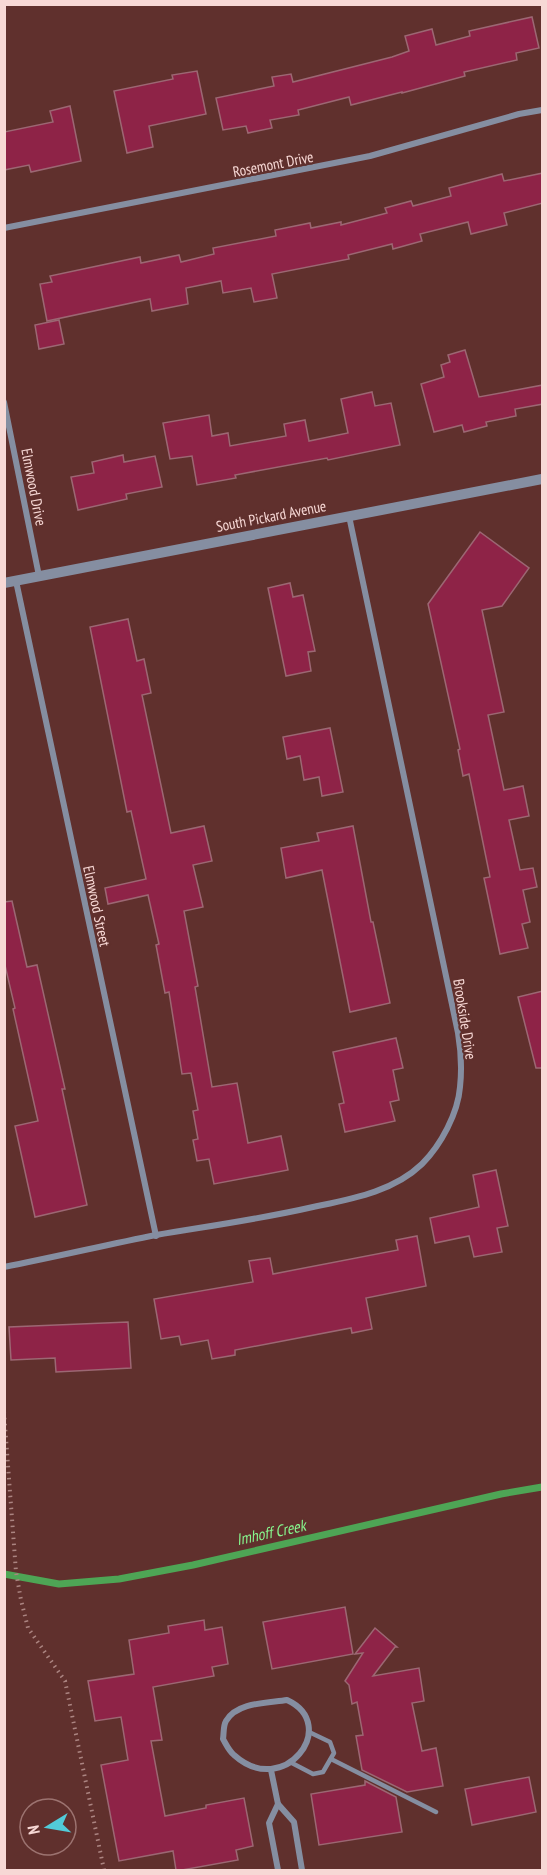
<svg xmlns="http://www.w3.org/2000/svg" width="547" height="1875" font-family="'PT Sans Narrow',sans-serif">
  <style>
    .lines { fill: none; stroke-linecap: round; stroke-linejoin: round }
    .stream { stroke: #4ea555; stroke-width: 7 }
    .building { fill: #8e2347; stroke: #9c6773; stroke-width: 1.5 }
    .path { stroke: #ab8481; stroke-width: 4; stroke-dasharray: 1.5 4.5; stroke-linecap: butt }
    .service { stroke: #858ea1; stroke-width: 4.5 }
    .minor { stroke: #858ea1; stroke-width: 6 }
    .tertiary { stroke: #858ea1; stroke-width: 10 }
    .labels { text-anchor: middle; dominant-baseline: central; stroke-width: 4.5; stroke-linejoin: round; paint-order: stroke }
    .street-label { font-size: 15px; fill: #f7d8d5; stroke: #60302d }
    .water-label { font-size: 16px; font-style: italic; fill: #86f58d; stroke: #60302d }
  </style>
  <rect width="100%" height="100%" fill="#60302d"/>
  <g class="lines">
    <polyline class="stream" points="4,1574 59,1584 119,1579 193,1565 501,1494 542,1487"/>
  </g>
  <g class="building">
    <polygon points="532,17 539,48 516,53 517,60 464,72 465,76 402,93 402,92 351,105 349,97 298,110 299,115 270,120 272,128 248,133 246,126 223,130 216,98 274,86 272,77 291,74 293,82 392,57 409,51 405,36 432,29 436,45 470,36 469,31"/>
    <polygon points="197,71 206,114 149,126 153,147 127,153 114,91 173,79 172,75"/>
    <polygon points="70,106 81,161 31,172 29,165 4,170 4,132 53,122 50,111"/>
    <polygon points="543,173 543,203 504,213 507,225 471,234 468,222 420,234 422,241 393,249 392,244 348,255 349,259 272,274 277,298 254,302 251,288 223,293 221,281 186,288 188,304 152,311 150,299 47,321 40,284 52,282 50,276 140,257 141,263 179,255 181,262 214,254 213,248 276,236 275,230 310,223 311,228 341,222 341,225 387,213 385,208 411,201 413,206 451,196 449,188 502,174 504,181"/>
    <polygon points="59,320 64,344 39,349 35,325"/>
    <polygon points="465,350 479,397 543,385 543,404 515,409 516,416 486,422 487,426 464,432 462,425 434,432 421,384 444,377 441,365 450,362 448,355"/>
    <polygon points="372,392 375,406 391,403 400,445 328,460 327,458 235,475 236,478 197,485 192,456 170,459 163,423 209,415 212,436 228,433 230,446 286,436 284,424 305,420 309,441 348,433 341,399"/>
    <polygon points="123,455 124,462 155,456 162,487 126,494 127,499 78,510 71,477 94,473 92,462"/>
    <polygon points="480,532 529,568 502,606 482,610 504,712 488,715 504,790 523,786 529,816 509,820 520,870 533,868 537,887 523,890 530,922 522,924 528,948 500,954 484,878 490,877 469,774 463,776 458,750 460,749 428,604"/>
    <polygon points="290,583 293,597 303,595 315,651 308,652 311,671 286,676 268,588"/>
    <polygon points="128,619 137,661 144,659 151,693 142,695 171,833 204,826 212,861 193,865 203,907 184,911 198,986 195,987 212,1087 237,1083 248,1143 281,1136 288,1170 214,1184 209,1159 197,1161 193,1140 198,1139 193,1111 198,1110 191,1073 182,1074 169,992 165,993 156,945 159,944 148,895 108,904 105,888 146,879 131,811 127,812 90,627"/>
    <polygon points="330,728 343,792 322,796 319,777 304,780 300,756 287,759 283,737"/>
    <polygon points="353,826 371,922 373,922 390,1003 350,1012 322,870 286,878 281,848 319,841 317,833"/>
    <polygon points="12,901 27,967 37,965 65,1089 62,1089 87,1205 35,1217 15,1126 38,1121 13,1009 15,1008 4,961 4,902"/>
    <polygon points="543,991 543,1068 536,1068 518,997"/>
    <polygon points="396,1038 403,1068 393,1070 399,1100 390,1102 395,1121 345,1132 339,1104 344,1103 333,1052"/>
    <polygon points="496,1170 508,1226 497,1228 502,1252 474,1257 469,1236 435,1243 430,1218 479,1207 473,1175"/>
    <polygon points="417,1236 426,1286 366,1298 372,1329 352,1333 351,1328 235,1350 235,1355 212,1359 208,1340 181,1345 179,1336 161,1339 154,1299 253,1282 249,1261 270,1258 273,1274 398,1250 396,1240"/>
    <polygon points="128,1322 131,1368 56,1372 55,1358 11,1360 9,1327"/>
    <polygon points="345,1607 353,1654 272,1669 263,1622"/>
    <polygon points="204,1620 205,1630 222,1627 228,1664 212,1667 214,1676 153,1687 162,1740 151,1741 165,1816 206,1808 206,1805 244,1798 253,1846 236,1850 238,1860 182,1870 176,1870 173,1851 119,1861 101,1765 128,1760 121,1717 95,1721 88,1681 134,1674 129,1640 169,1633 168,1626"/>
    <polygon points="375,1628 397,1647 395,1647 373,1676 419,1668 424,1701 412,1703 422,1751 436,1748 443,1786 407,1792 362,1770 356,1736 363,1735 357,1702 352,1704 349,1685 345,1681 363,1653 355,1654"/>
    <polygon points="529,1777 536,1812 472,1825 465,1789"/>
    <polygon points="365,1781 396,1797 402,1832 319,1845 311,1794 365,1785"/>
  </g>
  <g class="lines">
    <polyline class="path" points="4,1412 16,1572 21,1600 28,1628 65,1681 104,1870"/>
    <g class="service">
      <polyline points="331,1759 436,1812"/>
      <polyline points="290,1762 313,1774 323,1772 334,1753 330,1742 309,1732"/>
    </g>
    <g class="minor">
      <polyline points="4,228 370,156 519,114 542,110"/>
      <polyline points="4,402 39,576"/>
      <polyline points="16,581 156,1236"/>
      <path d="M4,1267c51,-10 102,-22 152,-32 53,-9 105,-16 157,-28 38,-8 80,-15 109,-43 19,-19 36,-51 38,-77 2,-18 1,-36 -2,-54l-109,-517"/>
      <path d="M287,1700c54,25 -3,100 -53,55 -5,-4 -8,-11 -11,-16 1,-6 0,-13 3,-18 11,-19 42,-18 61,-21z"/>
      <polyline points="271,1770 278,1804 294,1822 302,1870"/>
      <polyline points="278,1804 269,1823 278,1870"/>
    </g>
    <polyline class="tertiary" points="4,583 542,479"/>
  </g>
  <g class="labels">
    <g class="street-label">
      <text transform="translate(273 164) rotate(-11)">Rosemont Drive</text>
      <text transform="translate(34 487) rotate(79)">Elmwood Drive</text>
      <text transform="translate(271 516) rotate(-11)">South Pickard Avenue</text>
      <text transform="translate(97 906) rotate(78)">Elmwood Street</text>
      <text transform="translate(465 1019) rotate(81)">Brookside Drive</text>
    </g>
    <g class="water-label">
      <text transform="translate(271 1532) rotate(-12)">Imhoff Creek</text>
    </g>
  </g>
  <rect width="547" height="1875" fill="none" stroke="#f7d8d5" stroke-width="12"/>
  <g transform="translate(48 1827) rotate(259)"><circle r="28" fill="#60302d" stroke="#9c7370" stroke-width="1.5"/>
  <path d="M0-4.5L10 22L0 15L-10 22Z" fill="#52cbd8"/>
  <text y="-9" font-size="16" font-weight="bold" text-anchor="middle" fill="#f7d8d5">N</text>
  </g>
</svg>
